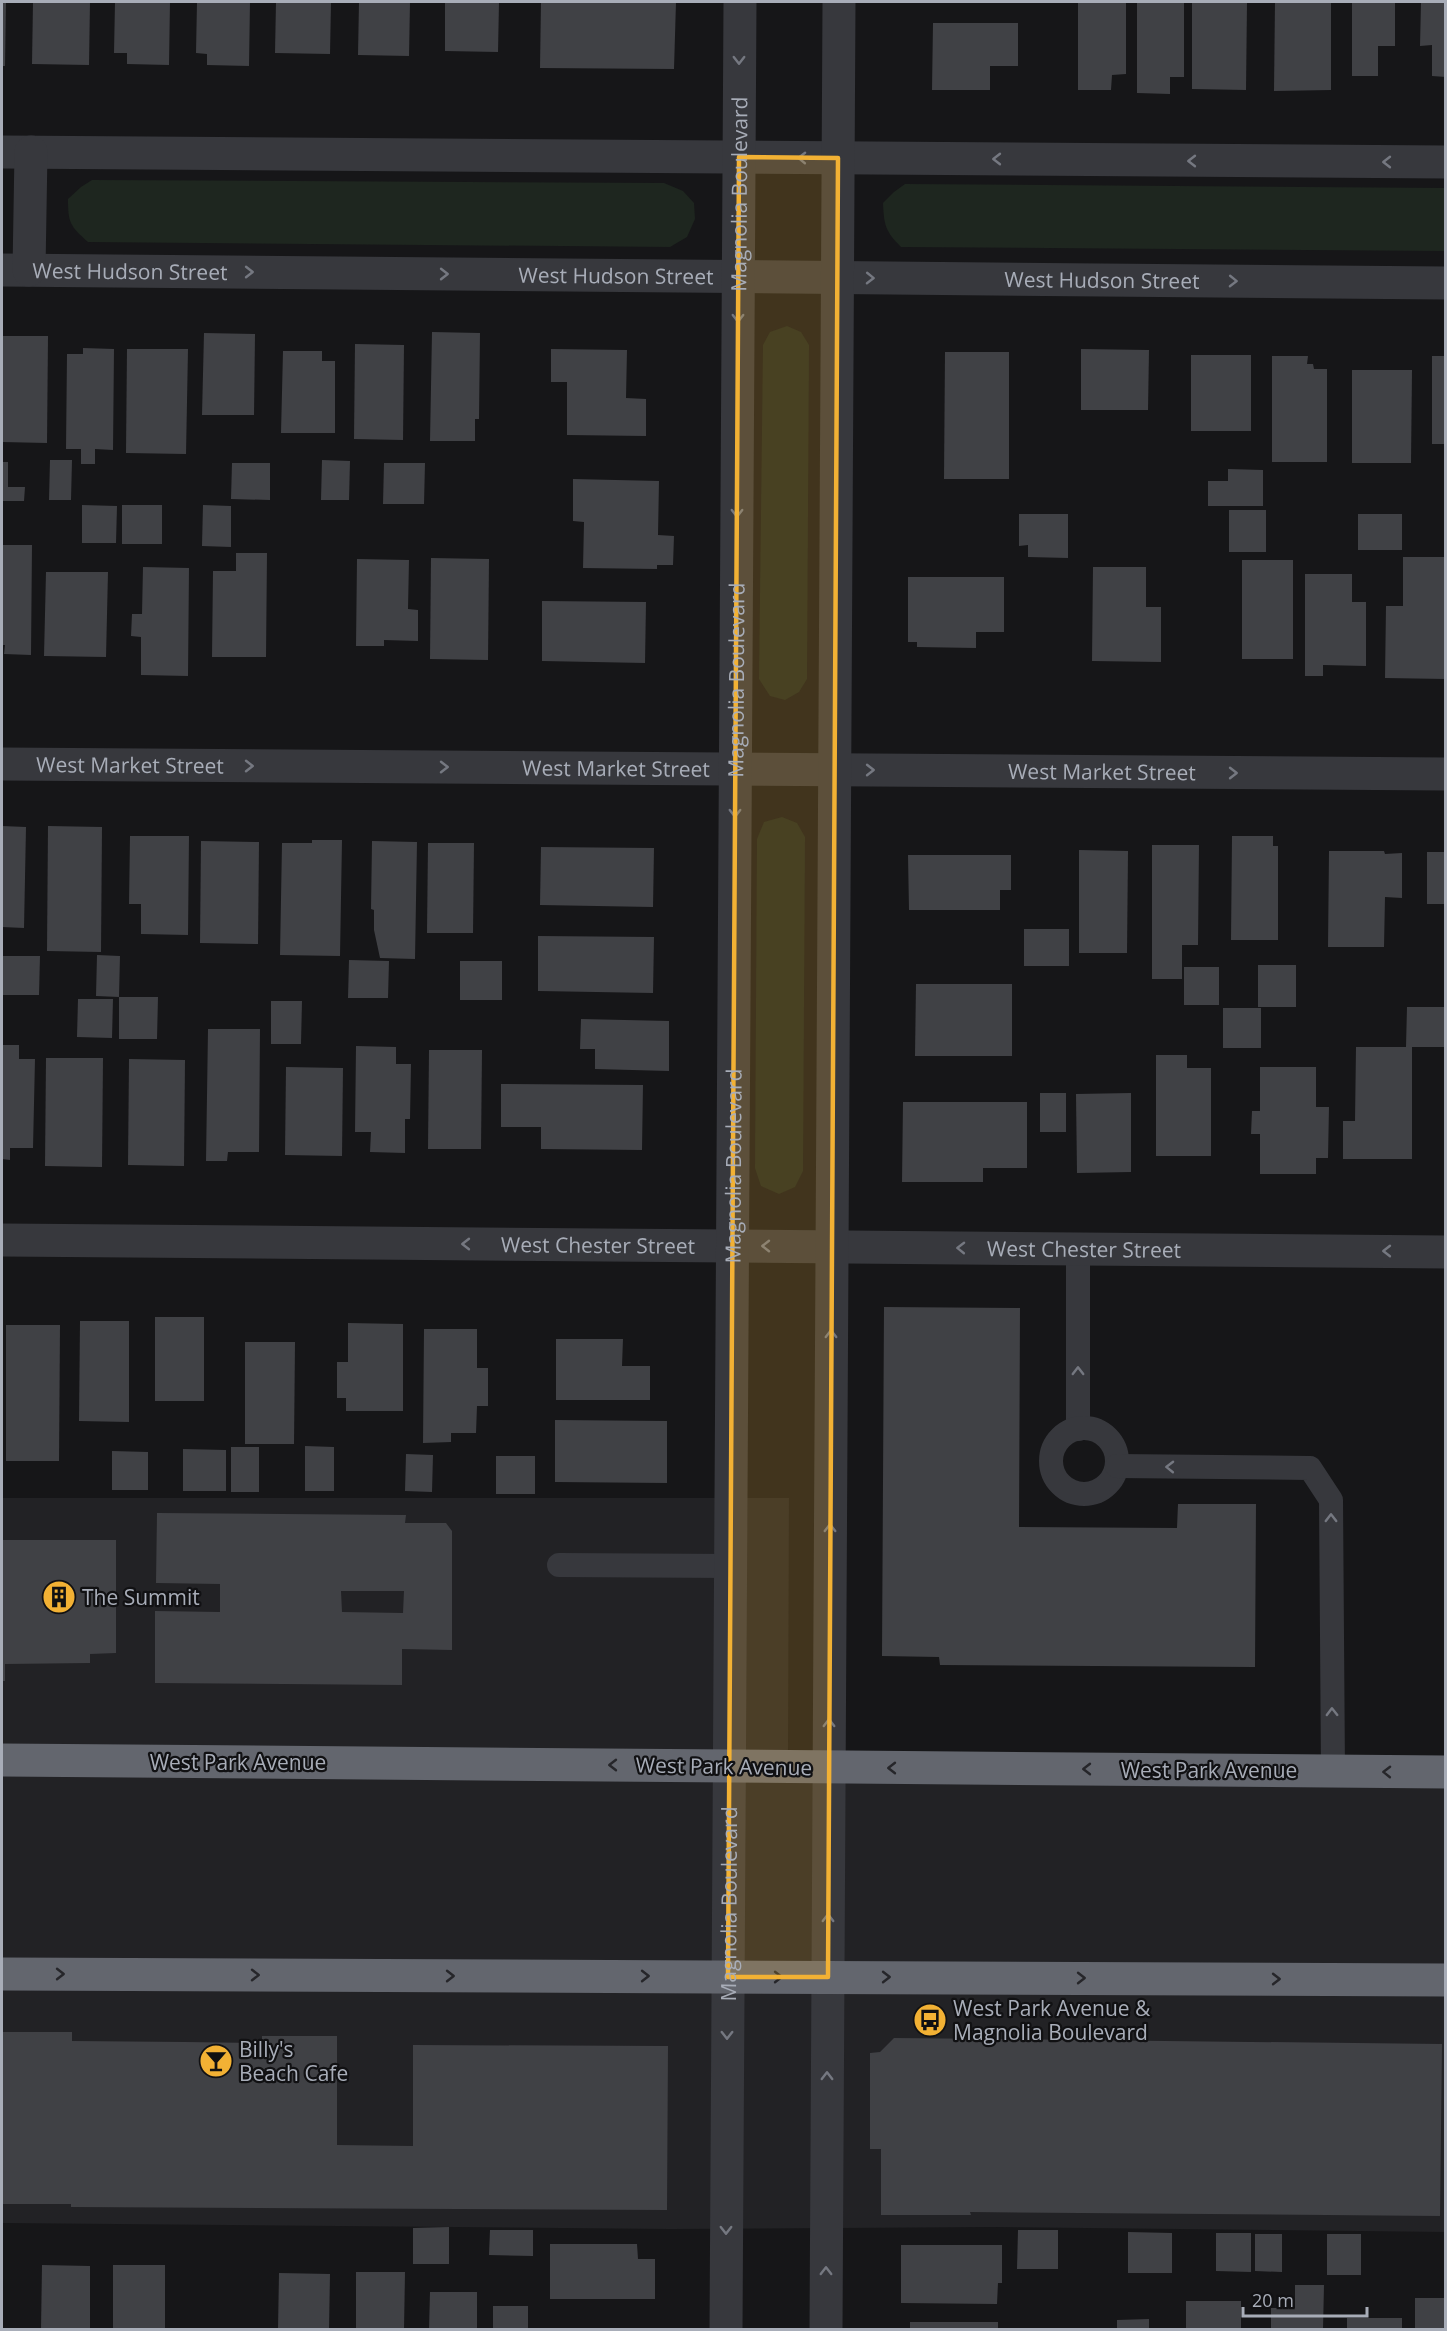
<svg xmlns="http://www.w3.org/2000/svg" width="1447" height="2331" font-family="'Open Sans',sans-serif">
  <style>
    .built { fill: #222225 }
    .green { fill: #1e261f }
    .building { fill: #404145; fill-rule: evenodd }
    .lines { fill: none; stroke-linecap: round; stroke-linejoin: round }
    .lane { stroke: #37383d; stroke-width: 24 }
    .street { stroke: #37383d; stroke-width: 33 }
    .highway { stroke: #63666e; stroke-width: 33 }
    .oneway { stroke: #757881 }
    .oneway2 { stroke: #26262a }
    .marked { fill: #f2b134; fill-opacity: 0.2; stroke: #f2b134; stroke-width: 4.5; stroke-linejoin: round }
    .labels { text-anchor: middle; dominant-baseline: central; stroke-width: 4.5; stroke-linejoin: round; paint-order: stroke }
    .street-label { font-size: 21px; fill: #a8adb8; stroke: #111113 }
    .poi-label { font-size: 21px; fill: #a8adb8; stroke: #111113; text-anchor: start }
  </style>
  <rect width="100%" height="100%" fill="#161618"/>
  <polygon class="built" points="2,1498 789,1498 788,1756 1445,1762 1445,2232 992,2227 670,2229 2,2223"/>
  <g class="green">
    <path d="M92,180l572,3 19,8 11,12 1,16 -8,18 -17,10 -582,-5c-18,-16 -20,-19 -20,-43l13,-12z"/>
    <path d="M905,184l540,4v63l-544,-4c-16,-16 -17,-22 -18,-44l11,-11z"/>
    <polygon points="787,326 801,332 809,345 807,679 799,692 785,700 770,696 759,679 763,345 770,332"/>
    <polygon points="782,817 797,823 805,837 803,1171 795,1187 779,1194 761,1186 755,1168 757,839 764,822"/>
  </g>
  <g class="building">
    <polygon points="2,2 6,2 5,66 2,66"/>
    <polygon points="33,2 90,2 89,65 32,64"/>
    <polygon points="115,2 170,2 169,65 127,64 127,53 114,53"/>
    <polygon points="197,2 250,2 249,66 207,65 207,54 196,53"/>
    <polygon points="276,2 331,2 330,54 275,53"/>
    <polygon points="359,2 410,2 409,56 358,55"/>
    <polygon points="445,2 499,2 498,52 445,51"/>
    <polygon points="541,2 676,2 674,69 540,68"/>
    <polygon points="1078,2 1126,2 1126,74 1112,75 1111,90 1078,90"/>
    <polygon points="1137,2 1184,2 1184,77 1170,77 1170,94 1137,93"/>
    <polygon points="1192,2 1247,2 1246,90 1192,89"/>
    <polygon points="1275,2 1331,2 1331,90 1274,91"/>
    <polygon points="1352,2 1395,2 1395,46 1378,46 1378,76 1352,76"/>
    <polygon points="1421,2 1446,2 1446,77 1432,76 1432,45 1420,46"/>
    <polygon points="933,23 1018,23 1018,66 990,66 990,90 932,90"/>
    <polygon points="432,332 480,333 479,419 475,419 475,441 430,441"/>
    <polygon points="204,333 255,334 254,415 202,415"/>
    <polygon points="2,336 48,336 47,443 2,442"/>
    <polygon points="355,344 404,345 403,440 354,439"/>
    <polygon points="83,348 114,349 113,450 95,449 95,464 81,464 81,449 66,449 67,354 83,354"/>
    <polygon points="127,349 188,349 186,454 126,453"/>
    <polygon points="551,349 627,350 626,398 646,399 646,436 567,435 567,382 551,382"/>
    <polygon points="1081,349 1149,350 1148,410 1081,410"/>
    <polygon points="283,351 322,351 322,361 335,361 335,433 281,433"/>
    <polygon points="945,352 1009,352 1009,479 944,479"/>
    <rect x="1191" y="355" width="60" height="76"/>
    <polygon points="1272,356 1308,356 1307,364 1313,364 1314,369 1327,369 1327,462 1272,462"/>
    <rect x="1432" y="356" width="14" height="88"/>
    <polygon points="1352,370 1412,370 1411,463 1352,463"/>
    <polygon points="50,460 72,460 71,500 49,500"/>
    <polygon points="322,460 350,461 349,500 321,500"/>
    <polygon points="2,462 8,462 8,487 25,487 24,501 2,501"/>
    <polygon points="232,463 270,463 270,500 231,499"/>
    <polygon points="384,463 425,463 424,504 383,504"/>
    <polygon points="1228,469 1263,470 1263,506 1208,506 1208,481 1228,481"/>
    <polygon points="573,479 659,481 658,535 674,536 673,565 657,565 657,569 583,568 584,522 573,521"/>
    <polygon points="82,505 117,506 116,543 82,543"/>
    <rect x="122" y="505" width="40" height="39"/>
    <polygon points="203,505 231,506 231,547 202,546"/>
    <rect x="1229" y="510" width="37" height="42"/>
    <polygon points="1019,514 1068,514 1068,558 1028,557 1028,545 1019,546"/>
    <rect x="1358" y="514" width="44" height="36"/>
    <polygon points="2,545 32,545 31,655 4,654 5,645 2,645"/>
    <polygon points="236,553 267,553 266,657 212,657 213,571 236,571"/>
    <polygon points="1403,557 1446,557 1446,679 1385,678 1386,606 1403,606"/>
    <polygon points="431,558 489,559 488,660 430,659"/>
    <polygon points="357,559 409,560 408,609 418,610 418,641 384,640 384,646 356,646"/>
    <rect x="1242" y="560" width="51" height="99"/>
    <polygon points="143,567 189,568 188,676 141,675 141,637 131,636 132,614 142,614"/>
    <polygon points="1093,567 1146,567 1146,607 1161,607 1161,662 1092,661"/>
    <polygon points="46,572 108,572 106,657 44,656"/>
    <polygon points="1305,574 1352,574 1352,602 1366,602 1366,666 1323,665 1323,676 1305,676"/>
    <polygon points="908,577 1004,577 1004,632 976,632 976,648 917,647 917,642 908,642"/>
    <polygon points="542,601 646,602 645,663 542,661"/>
    <polygon points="2,826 26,827 24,928 2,927"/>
    <polygon points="48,826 102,827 101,952 47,951"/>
    <polygon points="130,836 189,836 188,935 141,934 141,904 129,904"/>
    <polygon points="1232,836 1273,836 1273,846 1278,846 1278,940 1231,940"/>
    <polygon points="312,840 342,840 340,956 280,955 282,843 312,843"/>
    <polygon points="201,841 259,842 258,944 200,943"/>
    <polygon points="372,841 417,842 415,959 380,958 374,930 374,910 371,909"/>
    <polygon points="428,843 474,843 473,933 427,933"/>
    <polygon points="1152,845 1199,845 1198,945 1182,945 1182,979 1152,979"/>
    <polygon points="541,847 654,848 653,907 540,905"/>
    <polygon points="1079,850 1128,851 1127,953 1079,953"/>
    <polygon points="1329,851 1384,851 1385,854 1402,853 1402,898 1385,897 1384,947 1328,947"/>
    <rect x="1427" y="852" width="19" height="52"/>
    <polygon points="908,855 1011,855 1011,890 1000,890 1000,910 909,910"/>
    <rect x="1024" y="929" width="45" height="37"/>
    <polygon points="538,936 654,937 653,993 538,991"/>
    <polygon points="97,955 120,956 119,997 158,997 157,1039 119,1039 119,997 96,996"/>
    <polygon points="2,956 40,956 39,995 2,995"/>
    <polygon points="349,960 389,961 388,998 348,998"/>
    <rect x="460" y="961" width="42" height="39"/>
    <rect x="1258" y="965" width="38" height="42"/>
    <rect x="1184" y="967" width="35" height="38"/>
    <polygon points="916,984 1012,984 1012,1056 915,1056"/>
    <polygon points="78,999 113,999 112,1038 77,1037"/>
    <polygon points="271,1001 302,1001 301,1044 271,1044"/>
    <polygon points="1407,1007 1446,1007 1446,1047 1412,1047 1412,1159 1343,1159 1343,1121 1355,1121 1356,1047 1406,1047"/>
    <rect x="1223" y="1008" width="38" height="40"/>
    <polygon points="581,1019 669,1021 669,1071 595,1069 595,1049 580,1049"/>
    <polygon points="208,1029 260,1029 259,1152 228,1152 227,1161 206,1161"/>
    <polygon points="2,1045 19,1045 19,1059 35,1059 33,1148 10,1148 10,1160 2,1159"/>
    <polygon points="356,1046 396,1047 396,1064 411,1064 410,1119 405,1119 405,1153 370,1152 371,1132 355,1132"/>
    <polygon points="429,1050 482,1050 481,1149 428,1149"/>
    <polygon points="1156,1055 1187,1055 1187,1068 1211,1068 1211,1156 1156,1156"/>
    <polygon points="46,1058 103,1058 102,1167 45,1166"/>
    <polygon points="129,1059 185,1060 184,1166 128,1165"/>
    <polygon points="286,1067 343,1068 342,1156 285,1155"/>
    <polygon points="1260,1067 1316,1067 1316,1107 1329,1107 1328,1158 1316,1158 1316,1174 1260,1174 1260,1134 1251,1134 1252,1111 1260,1111"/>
    <polygon points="501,1084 643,1085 642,1150 541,1149 541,1127 501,1127"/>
    <rect x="1040" y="1093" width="26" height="39"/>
    <polygon points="1131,1093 1131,1172 1077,1173 1076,1094"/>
    <polygon points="903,1102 1027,1102 1027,1168 983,1168 983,1182 902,1182"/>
    <polygon points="884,1307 1020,1308 1019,1527 1177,1528 1178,1504 1256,1504 1255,1667 940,1665 939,1657 882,1656"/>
    <rect x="155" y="1317" width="49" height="84"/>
    <polygon points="80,1321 129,1321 129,1422 79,1421"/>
    <polygon points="348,1323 403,1324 403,1411 346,1411 346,1398 337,1398 337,1362 348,1362"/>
    <polygon points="6,1325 60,1325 59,1461 6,1461"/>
    <polygon points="424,1329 477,1329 477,1368 488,1368 488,1406 477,1406 476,1433 451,1433 451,1442 423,1443"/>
    <polygon points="556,1339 623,1339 622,1366 650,1366 650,1400 556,1400"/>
    <polygon points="245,1342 295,1342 294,1444 245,1444"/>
    <polygon points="555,1420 667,1421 667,1483 555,1482"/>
    <polygon points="305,1446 334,1447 334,1491 305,1491"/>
    <rect x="231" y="1447" width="28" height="45"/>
    <polygon points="183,1449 226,1450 226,1491 183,1491"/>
    <polygon points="112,1451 148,1452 148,1490 112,1490"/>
    <polygon points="406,1454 433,1455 432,1492 405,1491"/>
    <rect x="496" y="1456" width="39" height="38"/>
    <path d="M157,1513l249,2 -1,8h41l6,8v119l-50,-1v36l-247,-2v-72l65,1v-28l-64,-1zM341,1591h63l-1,22 -61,-1z"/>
    <polygon points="2,1540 116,1540 116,1653 90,1654 90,1663 5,1664 5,1681 2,1681"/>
    <polygon points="2,2032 72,2032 72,2041 186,2042 262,2043 262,2036 337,2036 337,2145 413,2146 413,2045 668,2046 667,2210 71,2207 71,2204 2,2204"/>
    <polygon points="894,2038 1442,2044 1440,2216 970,2212 971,2215 881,2215 881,2149 870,2149 870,2053 880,2052"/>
    <polygon points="449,2227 449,2264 413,2264 413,2228"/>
    <polygon points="490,2230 533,2230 533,2256 489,2255"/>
    <polygon points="1018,2230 1058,2230 1058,2269 1017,2269"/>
    <polygon points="1128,2232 1172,2233 1172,2273 1128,2273"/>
    <polygon points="1216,2233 1251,2233 1251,2272 1216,2271"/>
    <polygon points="1255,2234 1282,2234 1282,2272 1255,2271"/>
    <rect x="1327" y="2234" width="34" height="41"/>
    <polygon points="550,2244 637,2244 638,2259 655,2259 655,2299 550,2299"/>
    <polygon points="901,2245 1002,2245 1002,2283 998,2283 997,2304 901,2303"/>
    <polygon points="42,2265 90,2266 90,2330 41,2330"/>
    <rect x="113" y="2265" width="52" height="65"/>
    <polygon points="356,2272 405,2272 404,2330 356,2330"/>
    <polygon points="279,2273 330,2274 329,2330 278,2330"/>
    <polygon points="1295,2285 1324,2285 1323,2330 1271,2330 1271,2308 1295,2308"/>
    <polygon points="430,2292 477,2292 477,2330 429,2330"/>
    <rect x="1415" y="2298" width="31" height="32"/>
    <rect x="1186" y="2301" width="55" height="29"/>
    <rect x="493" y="2306" width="35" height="24"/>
    <rect x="1347" y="2318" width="55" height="12"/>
    <polygon points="1149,2319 1149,2330 1117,2330 1117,2320"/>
    <rect x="910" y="2322" width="88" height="8"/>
  </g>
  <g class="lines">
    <g class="lane">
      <polyline points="1078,1249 1078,1429"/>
      <circle cx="1084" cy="1461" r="33"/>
      <polyline points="1117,1466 1310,1468 1331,1500 1333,1771"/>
      <polyline points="559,1565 730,1566"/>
    </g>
    <g class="street">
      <polyline points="2,152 1446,162"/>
      <path id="s1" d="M2,270l1444,13"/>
      <polyline points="29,270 31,152"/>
      <path id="s2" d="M2,764l1444,10"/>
      <path id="s3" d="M2,1240l1444,12"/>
      <path id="s4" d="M726,2330l14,-2328"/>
      <polyline points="826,2330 839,2"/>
    </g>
    <g class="highway">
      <polyline points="2,1760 1446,1772"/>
      <polyline points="2,1974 1446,1980"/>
    </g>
  </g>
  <defs><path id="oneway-chevron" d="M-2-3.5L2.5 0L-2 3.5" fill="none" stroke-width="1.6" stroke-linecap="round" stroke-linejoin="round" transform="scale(1.5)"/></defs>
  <g class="oneway">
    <use href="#oneway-chevron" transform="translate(739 60) rotate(90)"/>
    <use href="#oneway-chevron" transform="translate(802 158) rotate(-179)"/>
    <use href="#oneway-chevron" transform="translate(997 159) rotate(-180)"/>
    <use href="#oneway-chevron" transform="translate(1192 161) rotate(-180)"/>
    <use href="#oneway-chevron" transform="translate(1387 162) rotate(-180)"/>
    <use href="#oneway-chevron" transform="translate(249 272)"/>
    <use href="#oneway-chevron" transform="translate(444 274)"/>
    <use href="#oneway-chevron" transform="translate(870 278) rotate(1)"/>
    <use href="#oneway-chevron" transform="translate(1233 281) rotate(1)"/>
    <use href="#oneway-chevron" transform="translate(738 318) rotate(90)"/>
    <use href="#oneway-chevron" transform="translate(737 513) rotate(90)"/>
    <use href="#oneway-chevron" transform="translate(249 766)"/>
    <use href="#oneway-chevron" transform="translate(444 767)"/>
    <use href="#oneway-chevron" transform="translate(870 770)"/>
    <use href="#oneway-chevron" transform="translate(1233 773)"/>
    <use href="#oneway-chevron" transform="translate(735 813) rotate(90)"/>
    <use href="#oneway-chevron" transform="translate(466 1244) rotate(-180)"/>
    <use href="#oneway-chevron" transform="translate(766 1246) rotate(-180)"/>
    <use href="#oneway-chevron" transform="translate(961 1248) rotate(-179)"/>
    <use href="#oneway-chevron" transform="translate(1387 1251) rotate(-180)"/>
    <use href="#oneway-chevron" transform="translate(831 1334) rotate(-90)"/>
    <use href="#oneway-chevron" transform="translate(1078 1371) rotate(-90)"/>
    <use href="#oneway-chevron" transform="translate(1170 1467) rotate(-179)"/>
    <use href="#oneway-chevron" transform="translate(1331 1518) rotate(-90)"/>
    <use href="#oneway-chevron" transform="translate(830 1528) rotate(-90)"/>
    <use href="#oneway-chevron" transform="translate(1332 1712) rotate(-91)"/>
    <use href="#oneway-chevron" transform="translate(829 1723) rotate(-90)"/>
    <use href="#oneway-chevron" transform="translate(828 1918) rotate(-90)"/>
    <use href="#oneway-chevron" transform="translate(727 2035) rotate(90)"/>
    <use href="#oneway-chevron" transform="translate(827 2076) rotate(-90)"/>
    <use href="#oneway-chevron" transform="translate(726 2230) rotate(90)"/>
    <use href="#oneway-chevron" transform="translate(826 2271) rotate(-90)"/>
  </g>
  <g class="oneway2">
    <use href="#oneway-chevron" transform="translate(613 1765) rotate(-180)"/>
    <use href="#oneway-chevron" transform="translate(892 1768) rotate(-180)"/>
    <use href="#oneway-chevron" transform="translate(1087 1769) rotate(-180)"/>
    <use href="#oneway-chevron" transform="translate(1387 1772) rotate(-179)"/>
    <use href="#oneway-chevron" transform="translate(60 1974)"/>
    <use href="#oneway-chevron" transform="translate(255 1975)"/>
    <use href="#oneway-chevron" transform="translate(450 1976)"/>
    <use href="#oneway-chevron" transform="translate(645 1976)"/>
    <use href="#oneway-chevron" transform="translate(778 1977)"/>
    <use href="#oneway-chevron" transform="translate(886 1977)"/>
    <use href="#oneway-chevron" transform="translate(1081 1978)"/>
    <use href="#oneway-chevron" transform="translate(1276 1979)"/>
  </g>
  <path class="marked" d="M739,157l99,1 -10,1819h-100z"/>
  <defs>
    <symbol id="building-disc" viewBox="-11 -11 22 22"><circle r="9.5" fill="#f2b134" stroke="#111113"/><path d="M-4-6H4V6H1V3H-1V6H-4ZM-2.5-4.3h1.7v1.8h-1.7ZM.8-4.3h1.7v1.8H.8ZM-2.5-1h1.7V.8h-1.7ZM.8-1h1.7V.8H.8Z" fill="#111"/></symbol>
    <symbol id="bus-disc" viewBox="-11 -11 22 22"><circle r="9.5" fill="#f2b134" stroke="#111113"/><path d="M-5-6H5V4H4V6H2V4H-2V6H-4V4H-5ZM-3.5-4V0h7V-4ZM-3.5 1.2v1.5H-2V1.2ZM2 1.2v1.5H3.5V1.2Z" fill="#111"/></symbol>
    <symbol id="bar-disc" viewBox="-11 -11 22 22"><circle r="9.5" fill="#f2b134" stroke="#111113"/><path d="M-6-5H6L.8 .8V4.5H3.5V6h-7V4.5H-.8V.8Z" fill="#111"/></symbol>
  </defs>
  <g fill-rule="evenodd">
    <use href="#building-disc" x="40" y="1578" width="38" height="38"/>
    <use href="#bus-disc" x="911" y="2001" width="38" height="38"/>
    <use href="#bar-disc" x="197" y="2042" width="38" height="38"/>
  </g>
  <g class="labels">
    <g class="street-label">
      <text stroke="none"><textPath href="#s4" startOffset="2136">Magnolia Boulevard</textPath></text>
      <text stroke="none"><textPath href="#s1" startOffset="128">West Hudson Street</textPath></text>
      <text stroke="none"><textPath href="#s1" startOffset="614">West Hudson Street</textPath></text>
      <text stroke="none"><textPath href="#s1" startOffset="1100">West Hudson Street</textPath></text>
      <text stroke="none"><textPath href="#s4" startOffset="1650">Magnolia Boulevard</textPath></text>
      <text stroke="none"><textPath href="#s2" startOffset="128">West Market Street</textPath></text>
      <text stroke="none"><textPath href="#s2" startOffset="614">West Market Street</textPath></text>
      <text stroke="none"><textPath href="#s2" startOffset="1100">West Market Street</textPath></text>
      <text stroke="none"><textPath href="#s4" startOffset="1164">Magnolia Boulevard</textPath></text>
      <text stroke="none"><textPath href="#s3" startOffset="596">West Chester Street</textPath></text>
      <text stroke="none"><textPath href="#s3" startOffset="1082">West Chester Street</textPath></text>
      <text x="238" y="1762">West Park Avenue</text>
      <text transform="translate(724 1766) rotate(1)">West Park Avenue</text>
      <text x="1209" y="1770">West Park Avenue</text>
      <text stroke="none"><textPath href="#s4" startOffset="426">Magnolia Boulevard</textPath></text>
    </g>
    <g class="poi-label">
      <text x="82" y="1597">The Summit</text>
      <text x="953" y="2008">West Park Avenue &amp;<tspan x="953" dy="24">Magnolia Boulevard</tspan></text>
      <text x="239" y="2049">Billy's<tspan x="239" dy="24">Beach Cafe</tspan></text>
    </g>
  </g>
  <rect width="1447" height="2331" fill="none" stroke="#a8adb8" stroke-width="6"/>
  <path d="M1243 2307v9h124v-9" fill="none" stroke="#a8adb8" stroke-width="3"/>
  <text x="1252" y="2307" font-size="18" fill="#a8adb8" stroke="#111113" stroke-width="4.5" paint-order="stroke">20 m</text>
</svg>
